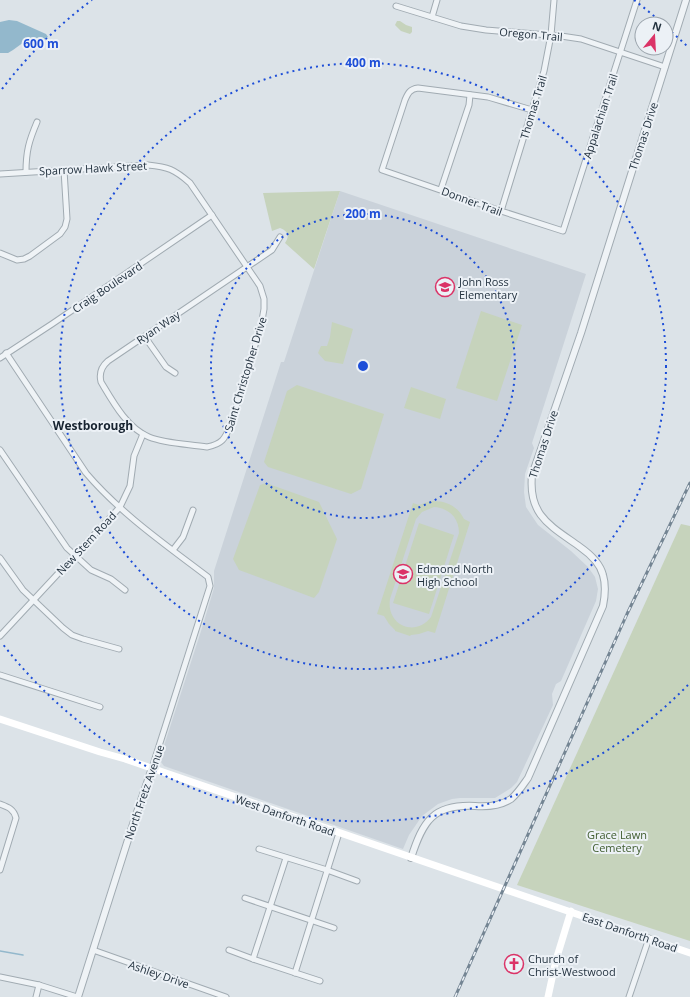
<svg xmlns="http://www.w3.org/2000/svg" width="690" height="997" font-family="'Open Sans',sans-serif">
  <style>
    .built { fill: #cad2da }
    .green { fill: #c6d3bc; fill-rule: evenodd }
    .water { fill: #93b8cc }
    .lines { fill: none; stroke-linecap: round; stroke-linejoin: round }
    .stream { stroke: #93b8cc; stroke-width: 1.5 }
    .minor-casing { stroke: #a1abb2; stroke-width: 7 }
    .tertiary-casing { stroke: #a1abb2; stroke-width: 8 }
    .minor { stroke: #eff3f6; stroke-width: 5 }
    .tertiary { stroke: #eff3f6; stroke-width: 6 }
    .secondary { stroke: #fff; stroke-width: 7 }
    .rail-casing { stroke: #748593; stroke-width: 3 }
    .rail { stroke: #ecf1f6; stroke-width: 1.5; stroke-dasharray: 4.5; stroke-linecap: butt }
    .ring { fill: none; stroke: #1d4ed8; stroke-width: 2; stroke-dasharray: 2 4 }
    .labels { text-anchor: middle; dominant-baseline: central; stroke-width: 4; stroke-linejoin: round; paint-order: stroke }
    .street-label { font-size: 11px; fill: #243340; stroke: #ecf1f6 }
    .poi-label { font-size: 11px; fill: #243340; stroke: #ecf1f6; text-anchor: start }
    .park-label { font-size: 11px; fill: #405d30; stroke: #ecf1f6 }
    .neighbourhood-label { font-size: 12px; font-weight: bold; fill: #172330; stroke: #ecf1f6 }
    .centre { fill: #1d4ed8; stroke: #ecf1f6; stroke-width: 2 }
    .ring-label { font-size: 12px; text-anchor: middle; font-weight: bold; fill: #1d4ed8; stroke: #ecf1f6; stroke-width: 4; stroke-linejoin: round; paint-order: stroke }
  </style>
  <rect width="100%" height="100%" fill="#dce3e8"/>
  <polygon class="built" points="340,191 586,274 532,443 534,448 525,474 524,492 526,507 538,525 571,551 588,567 595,577 598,589 596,601 561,681 556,684 552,694 553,705 517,782 511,788 495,798 460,798 452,799 438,804 422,816 409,835 403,849 164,766 161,762 161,755 202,628 214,588 214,571 281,362 284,362"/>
  <g class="green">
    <polygon points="397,21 400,21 406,25 412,27 412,32 410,34 401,31 395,25"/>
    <path d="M340,191l-26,78 -29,-26c5,-7 3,-12 -5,-15l-8,3 -9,-38z"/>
    <polygon points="481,311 522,325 497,401 456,388"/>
    <polygon points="332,322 353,329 343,364 325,361 318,353 321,346 327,346 330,337"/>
    <polygon points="297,385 384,414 361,489 351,494 268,467 264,462 287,391"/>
    <polygon points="411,387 446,399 440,419 404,408"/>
    <polygon points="266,483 319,502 337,539 319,592 314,598 239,570 233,559 260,485"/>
    <path d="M430,501c15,-1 27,4 34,18l6,3 -35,111 -7,-2 -9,3 -8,1 -1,1 -15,-5v-1l-6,-6 -5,-8 -7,-2 36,-111 6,2zM434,507c15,1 25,11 25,26l-28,84c-16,21 -45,8 -41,-18l26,-80 6,-7z"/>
    <polygon points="419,523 454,535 429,614 393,603"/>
    <polygon points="681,524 690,526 690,941 517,885"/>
  </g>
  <polygon class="water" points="9,20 17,21 46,34 48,37 41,42 24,42 13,50 8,53 0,53 0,22"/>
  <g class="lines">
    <polyline class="stream" points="0,951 23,955"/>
    <defs>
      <g id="minor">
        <polyline points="396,6 461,26 486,30 561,36 581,39 665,67"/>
        <polyline points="432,17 437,0"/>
        <path d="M532,110l-44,-13 -70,-9c-8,1 -10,5 -13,12l-23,70 119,41 62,20 74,-231"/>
        <path d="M26,172c0,-21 3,-31 11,-50"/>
        <path d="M0,174l148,-9c20,2 26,4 42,18l70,103 4,13v10l-3,17 -31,100c-5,13 -8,18 -23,21 -18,-3 -40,-3 -58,-10 -22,-9 -36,-35 -48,-55 -2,-8 0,-15 7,-21l164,-111 8,-13"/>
        <polyline points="441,189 469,105 470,95"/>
        <polyline points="501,211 544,71 551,35 554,0"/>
        <polyline points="0,253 17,260 24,259 30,256 60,234 65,227 67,219 64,170"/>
        <polyline points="145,337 166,367 175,373"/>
        <path d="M6,353l80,120c35,41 80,72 122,104l2,9 -58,182"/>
        <polyline points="0,358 52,324 212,215"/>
        <polyline points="0,450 67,548 91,570 111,579 125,590"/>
        <polyline points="173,550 183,537 193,510"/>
        <polyline points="0,558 23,590 63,628 72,635 83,639 119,649"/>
        <polyline points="0,636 120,507 130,486 134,456 143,434"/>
        <polyline points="0,675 100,707"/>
        <path d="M0,804c8,3 14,5 16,14l-16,52"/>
        <polyline points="259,849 327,870 357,881"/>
        <polyline points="245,898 334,928"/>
        <polyline points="93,950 226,997"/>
        <polyline points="229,950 253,959 320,981"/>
        <polyline points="253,959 286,858"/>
        <polyline points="295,973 339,833"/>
        <polyline points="0,977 39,985 77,997"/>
        <polyline points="36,997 39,985"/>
        <polyline points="629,997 649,938"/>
      </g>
      <g id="tertiary">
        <path d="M411,858c12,-37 22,-54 64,-52 13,1 25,0 36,-7 7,-6 12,-14 17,-21l75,-172c2,-10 3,-21 0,-31 -3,-12 -13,-21 -23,-28 -29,-21 -52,-31 -48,-72l49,-142 105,-333"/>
        <polyline points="78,997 133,824 152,768"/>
      </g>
    </defs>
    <use href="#minor" class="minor-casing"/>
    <use href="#tertiary" class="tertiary-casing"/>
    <use href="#minor" class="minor"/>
    <use href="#tertiary" class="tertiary"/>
    <g class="secondary">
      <polyline points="0,719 100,752 125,759 690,953"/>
      <polyline points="548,997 556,960 571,911"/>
    </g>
    <defs>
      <polyline id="rail" points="455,997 627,614 690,483"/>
    </defs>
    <use href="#rail" class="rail-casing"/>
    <use href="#rail" class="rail"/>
  </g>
  <g class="ring">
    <circle cx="363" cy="366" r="152"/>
    <circle cx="363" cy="366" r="303"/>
    <path d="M688 685A455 455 0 0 1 2 643M2 89A455 455 0 0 1 92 0M634 0A455 455 0 0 1 662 23M667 28A455 455 0 0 1 688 47"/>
  </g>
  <defs>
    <symbol id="school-ring" viewBox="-11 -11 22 22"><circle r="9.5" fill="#ecf1f6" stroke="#db3367" stroke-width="1.5"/><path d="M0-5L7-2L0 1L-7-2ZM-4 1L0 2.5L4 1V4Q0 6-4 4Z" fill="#db3367"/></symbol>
    <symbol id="church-ring" viewBox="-11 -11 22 22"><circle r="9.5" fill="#ecf1f6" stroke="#db3367" stroke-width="1.5"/><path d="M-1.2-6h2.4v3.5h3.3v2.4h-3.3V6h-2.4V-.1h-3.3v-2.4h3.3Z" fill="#db3367"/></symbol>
  </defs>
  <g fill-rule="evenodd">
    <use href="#school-ring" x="434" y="276" width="22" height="22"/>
    <use href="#school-ring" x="392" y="563" width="22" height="22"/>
    <use href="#church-ring" x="503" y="953" width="22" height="22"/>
  </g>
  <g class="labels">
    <g class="street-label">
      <text transform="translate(531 34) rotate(5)">Oregon Trail</text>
      <text transform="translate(533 107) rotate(-73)">Thomas Trail</text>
      <text transform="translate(600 116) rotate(-72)">Appalachian Trail</text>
      <text transform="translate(643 136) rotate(-72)">Thomas Drive</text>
      <text transform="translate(93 168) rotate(-3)">Sparrow Hawk Street</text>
      <text transform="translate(472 201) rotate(20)">Donner Trail</text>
      <text transform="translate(107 287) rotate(-34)">Craig Boulevard</text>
      <text transform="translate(158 327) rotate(-34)">Ryan Way</text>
      <text transform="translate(245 374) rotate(-73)">Saint Christopher Drive</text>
      <text transform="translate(543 444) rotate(-72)">Thomas Drive</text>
      <text transform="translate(86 543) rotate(-47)">New Stem Road</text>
      <text transform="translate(144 792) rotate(-71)">North Fretz Avenue</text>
      <text transform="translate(285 815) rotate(19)">West Danforth Road</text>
      <text transform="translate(630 932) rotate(19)">East Danforth Road</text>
      <text transform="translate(159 974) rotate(19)">Ashley Drive</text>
    </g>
    <g class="poi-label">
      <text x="459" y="281">John Ross<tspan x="459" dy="13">Elementary</tspan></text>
      <text x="417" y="568">Edmond North<tspan x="417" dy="13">High School</tspan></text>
      <text x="528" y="958">Church of<tspan x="528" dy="13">Christ-Westwood</tspan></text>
    </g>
    <g class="park-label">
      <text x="617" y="834">Grace Lawn<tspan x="617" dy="13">Cemetery</tspan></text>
    </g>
    <g class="neighbourhood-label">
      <text x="93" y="425">Westborough</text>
    </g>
  </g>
  <circle cx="363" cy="366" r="6" class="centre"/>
  <g class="ring-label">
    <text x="41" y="48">600 m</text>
    <text x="363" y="67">400 m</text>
    <text x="363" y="218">200 m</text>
  </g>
  <g transform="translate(654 36) rotate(18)"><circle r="19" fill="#ecf1f6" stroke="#9ca5ad"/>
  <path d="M0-3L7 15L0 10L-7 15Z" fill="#db3367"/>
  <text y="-6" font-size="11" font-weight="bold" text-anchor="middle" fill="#243340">N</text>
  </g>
</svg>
